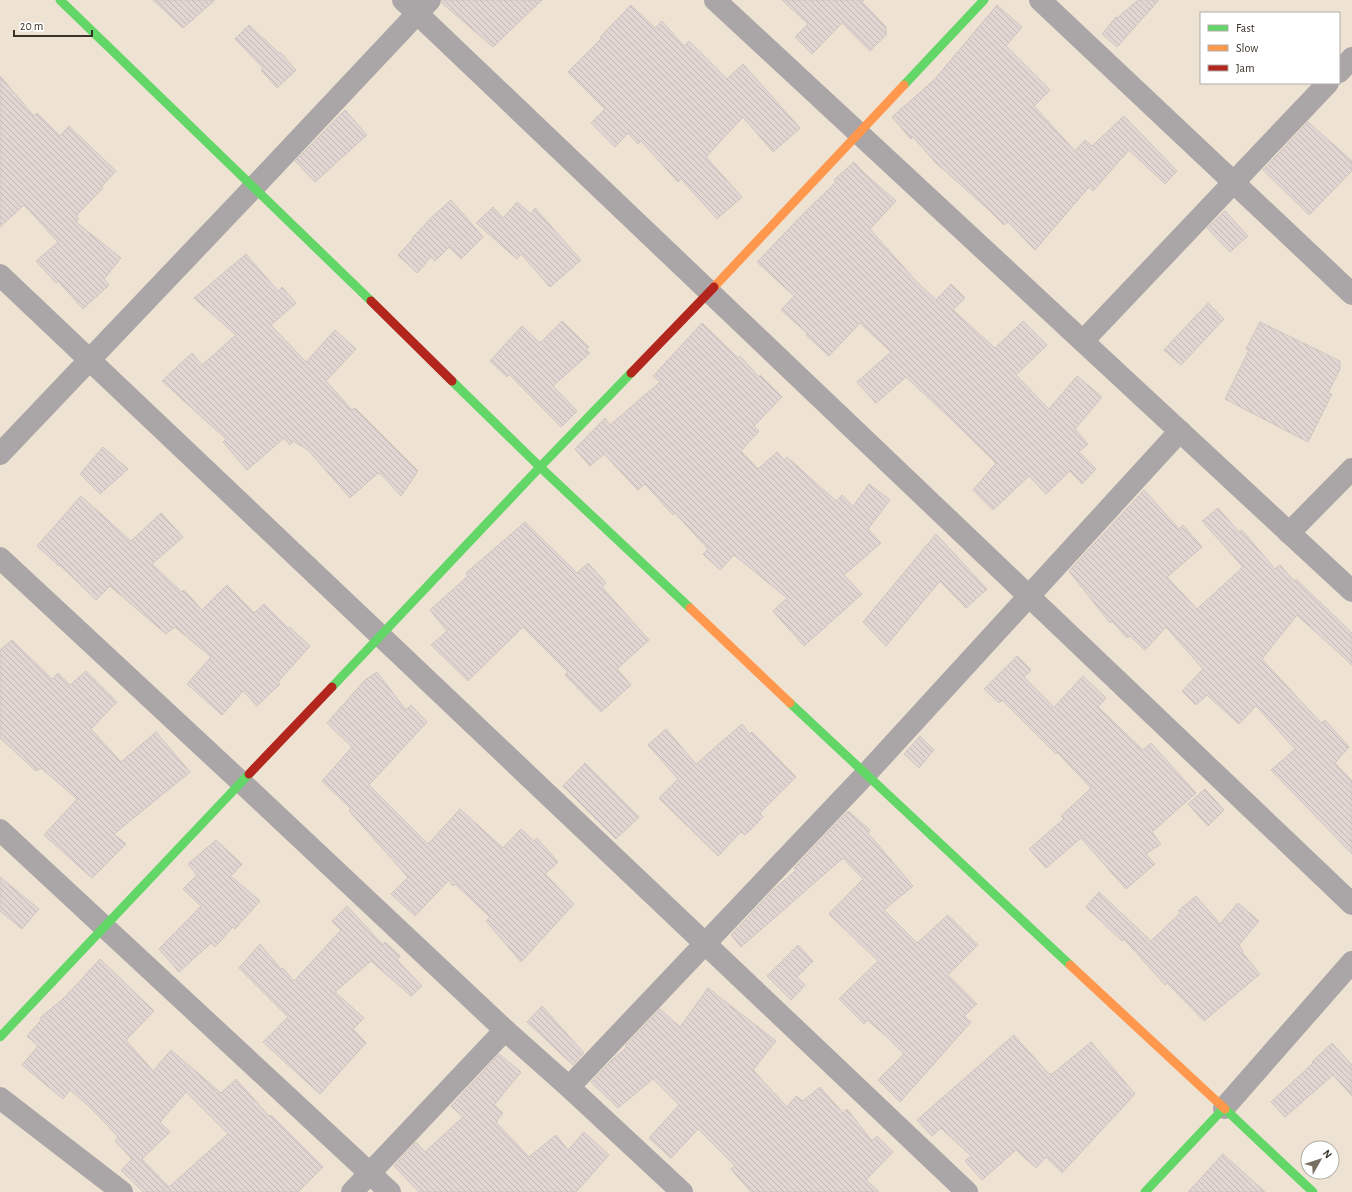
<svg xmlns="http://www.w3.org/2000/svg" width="1352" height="1192" font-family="'Alegreya Sans',sans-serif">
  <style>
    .building { fill: url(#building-back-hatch); stroke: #d1c5c1; fill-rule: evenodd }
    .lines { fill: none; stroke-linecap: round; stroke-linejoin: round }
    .street { stroke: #aaa6a8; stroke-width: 22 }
    .fast { stroke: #63d668; stroke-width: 9 }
    .slow { stroke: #ff974d; stroke-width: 9 }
    .jam { stroke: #b3261e; stroke-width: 9 }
  </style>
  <defs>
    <pattern id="building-back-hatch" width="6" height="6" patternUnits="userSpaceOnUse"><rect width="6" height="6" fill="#e2d6d3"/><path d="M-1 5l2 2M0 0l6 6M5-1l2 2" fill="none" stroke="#c3b8b5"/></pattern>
  </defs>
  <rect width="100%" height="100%" fill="#eee3d2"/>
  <g class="building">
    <polygon points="153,0 215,0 183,28"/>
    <polygon points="442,0 542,0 493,47 442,3"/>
    <polygon points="782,0 864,0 862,2 886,27 886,35 870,51 842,23 812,54 795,37 808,24"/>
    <polygon points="1138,0 1157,0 1158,1 1117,47 1102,34 1116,17 1117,18"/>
    <polygon points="631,5 655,28 662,21 684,46 689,41 727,79 743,64 800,128 773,152 743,117 706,157 742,197 717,219 681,179 678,182 641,141 638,144 628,133 615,147 591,123 605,109 568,72 602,38 600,37"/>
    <polygon points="997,5 1022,27 1006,46 1050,90 1034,106 1075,151 1085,140 1092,146 1124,116 1177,171 1165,184 1129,150 1093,191 1089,187 1035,250 1008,222 1004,225 989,210 936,163 913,137 911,139 892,117 934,80"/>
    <polygon points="249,25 279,53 280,52 296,70 277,88 261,70 263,68 235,39"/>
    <polygon points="0,76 34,116 37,113 60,136 69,126 116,171 101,187 103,188 76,216 79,219 76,222 121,258 104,279 109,285 83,309 58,281 56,283 36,261 58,242 24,205 0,227"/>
    <polygon points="345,110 367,135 315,182 295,161"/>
    <polygon points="1308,122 1352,161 1352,171 1309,215 1263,170"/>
    <polygon points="854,162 864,173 896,201 870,229 916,281 936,300 951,284 965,298 953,310 995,348 1023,321 1047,345 1016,375 1049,409 1077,376 1102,397 1075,429 1088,444 1079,452 1096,469 1082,484 1070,471 1046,494 1029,476 993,510 973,490 996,463 952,420 906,377 876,403 857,382 891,352 860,323 829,356 806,335 807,333 781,310 794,296 757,262 806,211 836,182 834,180"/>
    <polygon points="451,200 483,237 461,259 449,247 435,261 431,257 417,273 398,255 413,239 412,238 431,218"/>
    <polygon points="517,202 531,214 535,208 581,260 550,287 521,254 517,259 476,223 493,207 503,218"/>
    <polygon points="1225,211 1248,236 1230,252 1207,228"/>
    <polygon points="246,254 278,291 282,287 296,303 271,325 306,362 335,330 356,349 326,381 352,410 355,408 418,471 401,496 381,474 380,474 378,473 350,498 308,450 293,441 290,445 284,438 247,470 223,442 226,439 162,381 192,353 202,365 236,335 194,298"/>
    <polygon points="1208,303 1224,319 1181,365 1164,350"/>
    <polygon points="562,321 589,347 586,350 590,353 553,386 577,411 561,427 509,374 507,377 490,361 522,326 540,343"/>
    <polygon points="1260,322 1340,361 1340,369 1328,393 1332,394 1308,442 1225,399 1249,350 1246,349"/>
    <polygon points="702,323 738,358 740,356 759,377 760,375 782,397 754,426 759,431 741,451 758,469 777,452 784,460 787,457 836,501 842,495 853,506 869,484 890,500 868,529 881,543 844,575 862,594 804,646 773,611 787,598 734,555 720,570 703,554 708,549 675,513 673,515 645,484 638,490 604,454 590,466 575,449 605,418 610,425 660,382 653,376"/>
    <polygon points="103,447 128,469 100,494 80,474"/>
    <polygon points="1144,490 1179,529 1183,525 1202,547 1167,577 1197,609 1243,567 1202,521 1218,508 1239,532 1242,530 1275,569 1280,565 1294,581 1296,579 1352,633 1352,665 1297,615 1262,659 1321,723 1325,720 1349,747 1335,763 1352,781 1352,854 1271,770 1295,749 1256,706 1239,724 1207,695 1196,705 1182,691 1203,669 1166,627 1145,650 1130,636 1127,638 1112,621 1110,623 1069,571"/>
    <polygon points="81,496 131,541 161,513 183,537 152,564 182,592 184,590 202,610 227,585 254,613 264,604 288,628 289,627 310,646 278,682 280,684 257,706 243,691 222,715 187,684 211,657 175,627 166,634 110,586 96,600 60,565 59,566 37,546"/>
    <polygon points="525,522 577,573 588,563 606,583 602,587 649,640 617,669 631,685 601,712 565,675 568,672 523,627 468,681 431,645 447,631 430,610 468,576 466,573"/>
    <polygon points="936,534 987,589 966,608 940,581 886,646 863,622"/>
    <polygon points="12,640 52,679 58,673 70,685 86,671 117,702 91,729 121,762 156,732 190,772 114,834 126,844 92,878 44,835 77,799 41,768 36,771 0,738 0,650"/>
    <polygon points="1017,656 1031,670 1024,677 1054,707 1083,676 1106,698 1098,707 1143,750 1151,743 1196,793 1152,832 1161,844 1146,854 1155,864 1126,889 1081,838 1046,868 1029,849 1064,819 1061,816 1091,788 1057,752 1056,754 1002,700 999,703 984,689"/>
    <polygon points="377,672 406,710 411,705 427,722 369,785 428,844 460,809 503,848 521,829 534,841 537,838 558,862 545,874 574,904 521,962 486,921 490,917 455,884 453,886 449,880 415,916 391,894 408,877 349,811 351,809 322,781 352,747 327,723 365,680"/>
    <polygon points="742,724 750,734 752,732 796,777 760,813 763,817 745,835 741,832 718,856 659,798 678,779 648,745 666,729 696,764"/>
    <polygon points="920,736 934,750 919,768 904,754"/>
    <polygon points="585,763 639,817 616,839 563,786"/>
    <polygon points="1205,789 1224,810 1208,826 1188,804"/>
    <polygon points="848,811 870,830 868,833 913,886 884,910 917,943 948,915 978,945 948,975 977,1004 964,1016 971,1022 900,1102 878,1080 904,1054 885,1035 867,1020 864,1024 839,999 878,961 829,914 863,879 843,858 741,947 731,935 771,892 796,870 794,868"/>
    <polygon points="216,840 242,864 231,876 260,901 235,929 233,927 215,947 211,943 179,972 159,949 201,906 183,889 197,875 188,864"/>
    <polygon points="0,877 39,909 22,929 0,911"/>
    <polygon points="1099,892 1151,941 1180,913 1178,911 1196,896 1220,924 1238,903 1259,921 1239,945 1243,951 1242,952 1260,974 1204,1021 1167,983 1165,985 1124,939 1122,941 1086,907"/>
    <polygon points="347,906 383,945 385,942 400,956 397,960 422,986 411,996 371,961 335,992 364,1018 353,1029 366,1043 320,1094 263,1042 288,1017 239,968 260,944 281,969 283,968 294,981 341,930 332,921"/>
    <polygon points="798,945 813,961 797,977 805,985 791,1000 767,976"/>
    <path d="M100,959l54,52 -28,29 27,31 18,-21 50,43 15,-14 33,37 2,-1 52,52 -25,25h-155l-22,-22 11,-11 -17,-18 3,-4 -25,-27 -23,-20 -7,9 -41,-34 16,-19 -11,-10 15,-17 -2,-1 24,-20zM186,1092l42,42 -59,53 -27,-28 28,-27 -10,-10z"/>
    <polygon points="708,988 776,1041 753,1070 787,1107 796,1096 803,1101 820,1087 843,1113 847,1109 872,1141 877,1136 893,1152 866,1180 879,1192 751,1192 731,1169 735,1166 698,1129 671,1158 649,1138 679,1105 653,1079 618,1108 591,1082 612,1060 627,1047 625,1046 660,1009 680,1027"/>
    <polygon points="542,1006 584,1053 573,1065 527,1022"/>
    <polygon points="1014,1035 1049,1074 1050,1073 1051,1075 1091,1042 1135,1094 1062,1173 1046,1157 1036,1168 1016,1150 982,1180 965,1161 971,1156 941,1128 932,1136 917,1120"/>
    <polygon points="1332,1043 1352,1065 1352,1096 1333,1075 1285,1117 1271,1102 1313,1063 1312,1062"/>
    <polygon points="499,1054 521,1072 494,1105 503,1113 496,1122 529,1157 556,1135 568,1150 584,1132 609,1155 576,1192 419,1192 394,1166 416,1142 425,1152 463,1117 451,1106"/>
    <polygon points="1223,1154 1265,1192 1188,1192"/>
  </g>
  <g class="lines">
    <g class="street">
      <polyline points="403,0 1352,904"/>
      <polyline points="715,0 1352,591"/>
      <polyline points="1040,0 1352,294"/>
      <polyline points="1339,72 1352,58"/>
      <polyline points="0,275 967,1192"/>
      <polyline points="1083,341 1328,83"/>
      <polyline points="0,454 254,187 430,0"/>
      <polyline points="1289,533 1352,469"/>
      <polyline points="0,558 241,782 505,1030 569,1087 682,1192"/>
      <polyline points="0,830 390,1192"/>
      <polyline points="569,1087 866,774 1180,431"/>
      <polyline points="0,1098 122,1192"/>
      <polyline points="1224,1108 1352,962"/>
      <polyline points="352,1192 505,1030"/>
    </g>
    <g class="fast">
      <polyline points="60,0 371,301"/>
      <polyline points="904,85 984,0"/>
      <polyline points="452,381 540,467 690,608"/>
      <polyline points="332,687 540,467 631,373"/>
      <polyline points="790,703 1070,965"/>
      <polyline points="0,1037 249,774"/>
      <polyline points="1225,1109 1313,1192"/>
      <polyline points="1145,1192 1224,1108"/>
    </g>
    <g class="slow">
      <polyline points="714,287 904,85"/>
      <polyline points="690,608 790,703"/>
      <polyline points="1070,965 1225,1109"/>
    </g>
    <g class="jam">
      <polyline points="371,301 452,381"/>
      <polyline points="631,373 714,287"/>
      <polyline points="249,774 332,687"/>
    </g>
  </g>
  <rect x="1200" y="12" width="140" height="72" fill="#ffffff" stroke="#b0ada8"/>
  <rect x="1208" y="25" width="20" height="6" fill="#63d668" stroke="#b0ada8"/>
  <text x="1236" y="32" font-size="12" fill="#393226">Fast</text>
  <rect x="1208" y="45" width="20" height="6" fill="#ff974d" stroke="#b0ada8"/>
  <text x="1236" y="52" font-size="12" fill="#393226">Slow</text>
  <rect x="1208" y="65" width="20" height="6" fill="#b3261e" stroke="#b0ada8"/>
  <text x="1236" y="72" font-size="12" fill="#393226">Jam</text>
  <g transform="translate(1320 1160) rotate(51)"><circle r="19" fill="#ffffff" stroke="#b0ada8"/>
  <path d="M0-3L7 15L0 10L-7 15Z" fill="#787062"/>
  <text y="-6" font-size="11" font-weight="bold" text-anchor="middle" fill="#393226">N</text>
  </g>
  <path d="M14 30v6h78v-6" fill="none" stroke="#393226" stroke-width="2"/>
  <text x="20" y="30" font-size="12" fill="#393226" stroke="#ffffff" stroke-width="3" paint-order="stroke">20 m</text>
</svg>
